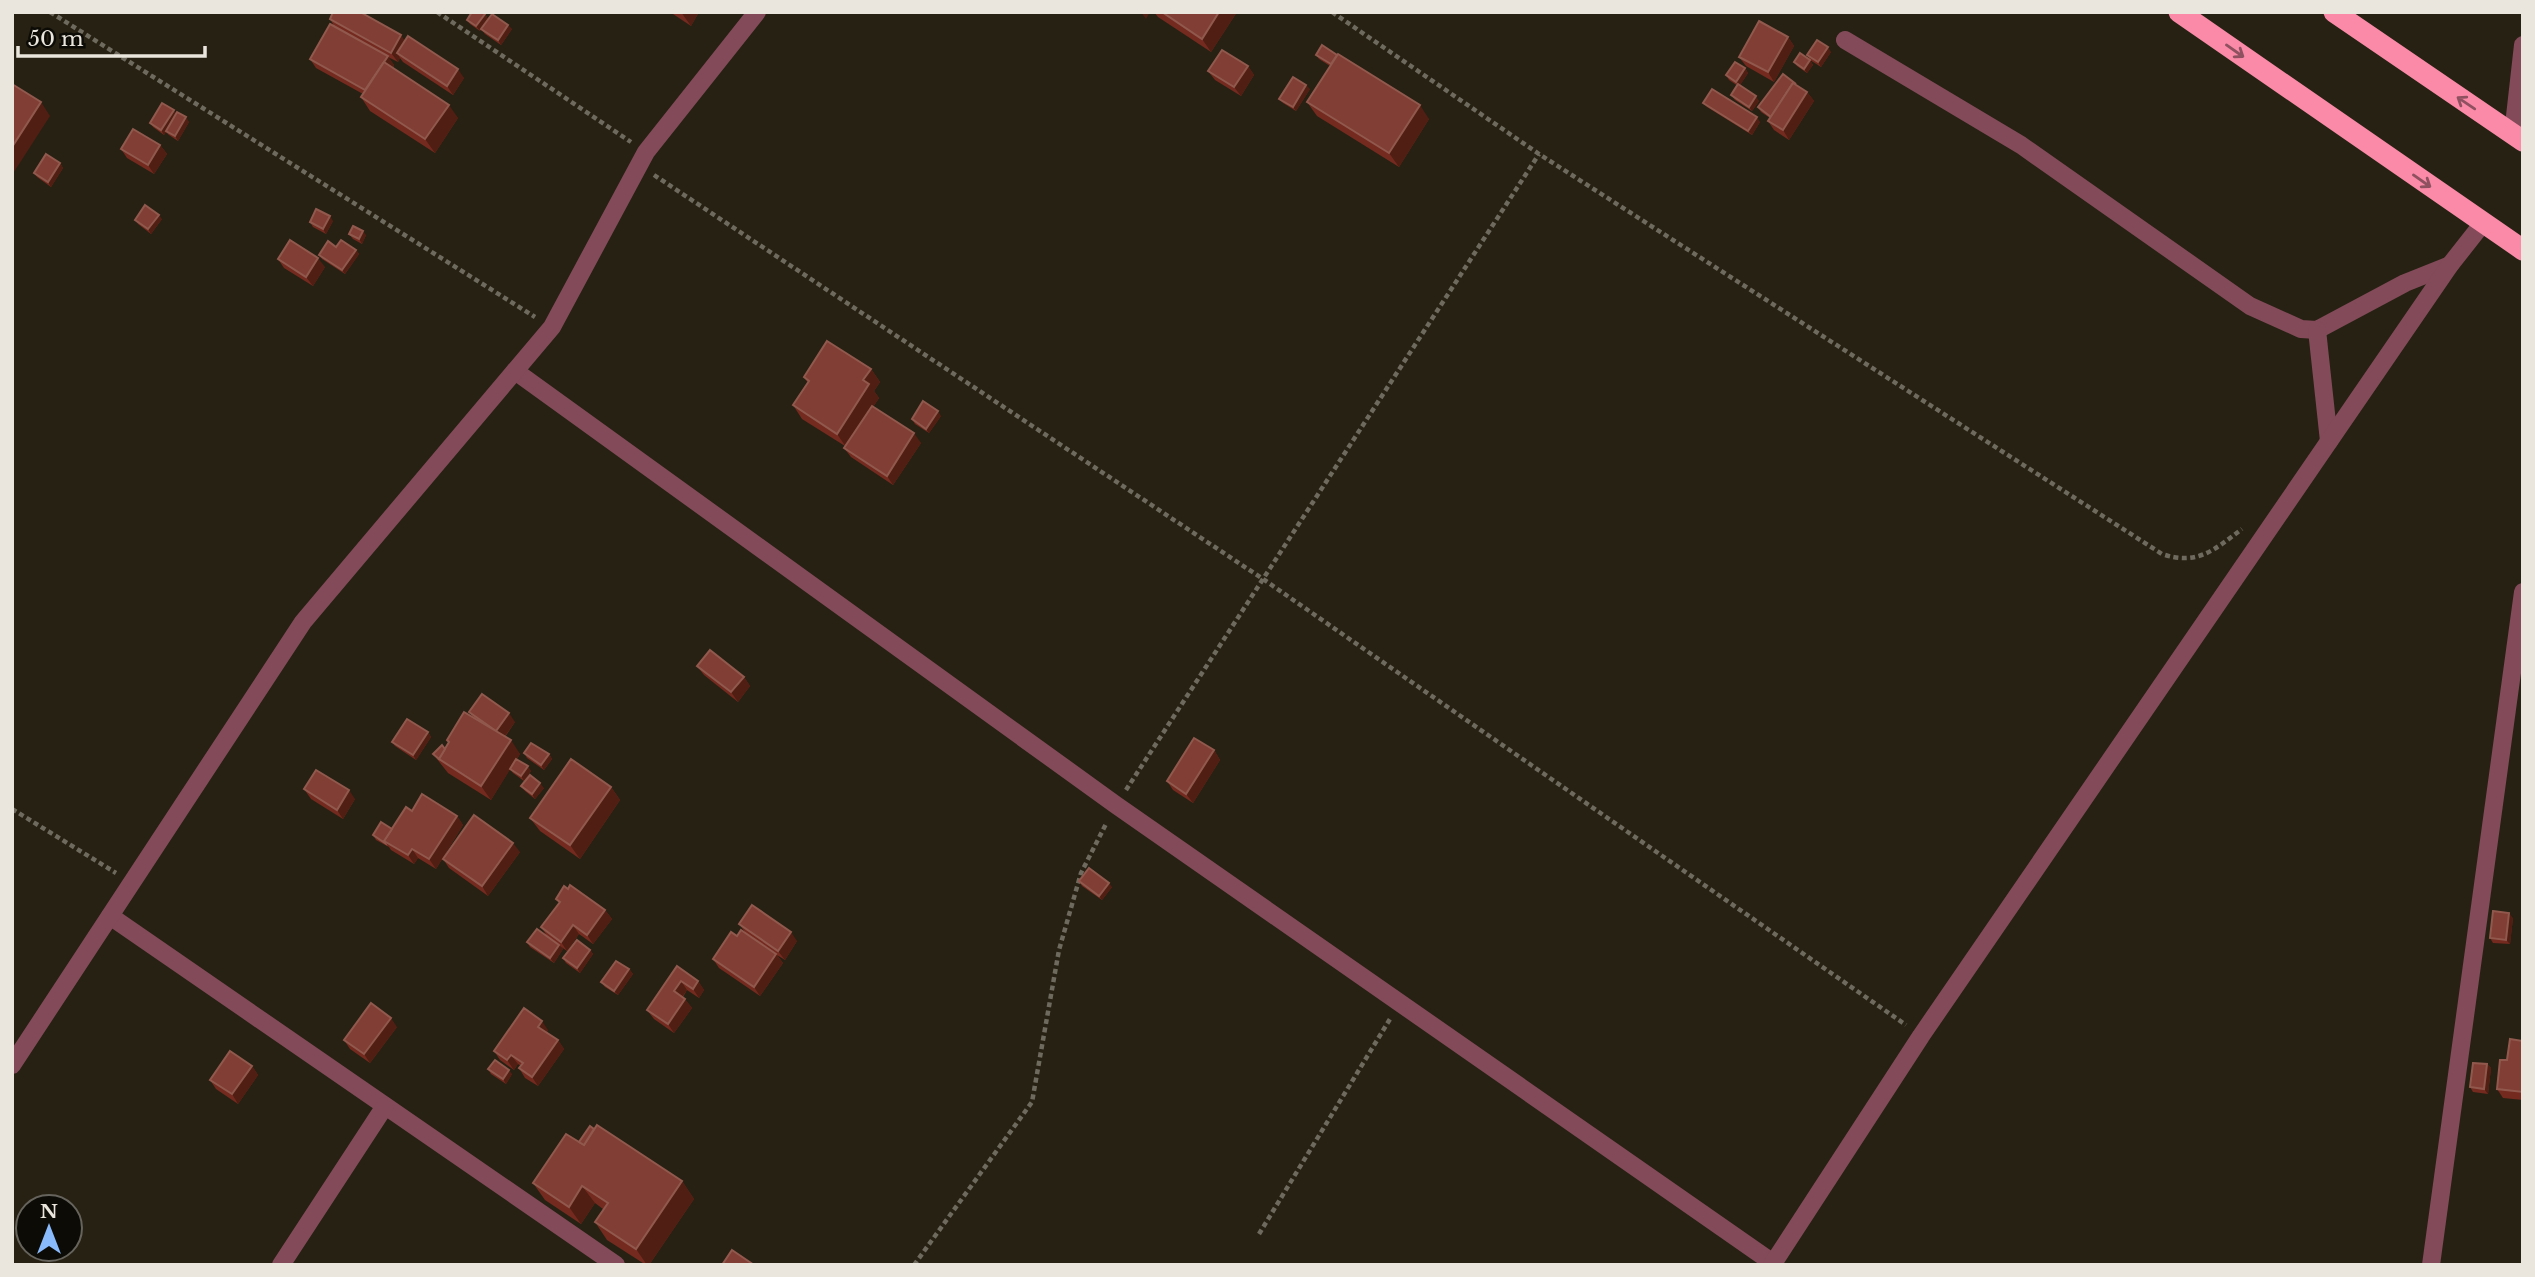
<svg xmlns="http://www.w3.org/2000/svg" width="2535" height="1277" font-family="'Libre Baskerville',serif">
  <style>
    .lines { fill: none; stroke-linecap: round; stroke-linejoin: round }
    .path { stroke: #6f6a5e; stroke-width: 4.5; stroke-dasharray: 5 3.5; stroke-linecap: butt }
    .street { stroke: #834a59; stroke-width: 18 }
    .highway { stroke: #fa8aa8; stroke-width: 21 }
    .wall { fill: #742a1f }
    .shaded-wall { fill: #501e12 }
    .building { fill: #813e34; stroke: #91594e; stroke-width: 2 }
    .oneway { stroke: #8f515f }
  </style>
  <rect width="100%" height="100%" fill="#272113"/>
  <g class="lines">
    <g class="path">
      <polyline points="50,12 535,317"/>
      <polyline points="437,12 631,142"/>
      <path d="M1332,12l207,142 623,400c35,12 52,-4 80,-25"/>
      <polyline points="654,175 1263,579 1906,1025"/>
      <polyline points="1126,790 1539,154"/>
      <polyline points="12,809 116,873"/>
      <polyline points="1259,1234 1390,1019"/>
      <polyline points="914,1265 1032,1102 1059,950 1081,873 1107,822"/>
    </g>
    <g class="street">
      <polyline points="1845,40 2021,145 2250,306 2301,329 2317,330 2405,283 2450,265"/>
      <polyline points="2513,134 2523,45"/>
      <polyline points="2317,330 2329,441"/>
      <polyline points="515,371 1116,805 1773,1263"/>
      <polyline points="110,916 616,1265"/>
      <polyline points="12,1065 303,622 552,327 646,152 757,12"/>
      <polyline points="281,1265 385,1106"/>
      <polyline points="1772,1265 1921,1036 2450,265 2483,223"/>
      <polyline points="2431,1265 2523,592"/>
    </g>
    <g class="highway">
      <polyline points="2179,12 2523,250"/>
      <polyline points="2334,12 2523,141"/>
    </g>
  </g>
  <g class="wall">
    <polygon points="670,12 699,12 691,26"/>
    <polygon points="1154,12 1237,12 1211,52 1158,17"/>
    <polygon points="485,14 488,19 512,29 501,45 485,34 481,29 487,21 480,31 470,24 467,20"/>
    <polygon points="330,19 405,41 464,78 453,95 403,62 400,58 398,62 388,57 394,65 393,68 458,118 435,153 370,111 361,97 363,94 316,68 310,59 334,26"/>
    <polygon points="1788,37 1794,46 1774,82 1746,66 1739,57"/>
    <polygon points="1831,52 1821,67 1810,60 1807,55"/>
    <polygon points="1316,55 1429,119 1399,167 1317,116 1307,102 1330,66 1319,59"/>
    <polygon points="1810,60 1813,65 1807,73 1797,66 1794,62"/>
    <polygon points="1248,66 1254,75 1241,96 1215,80 1208,71"/>
    <polygon points="1745,68 1748,73 1740,85 1759,101 1752,111 1735,100 1731,95 1738,86 1729,80 1726,75"/>
    <polygon points="1797,85 1807,92 1814,101 1789,140 1774,130 1768,121 1770,118 1761,112 1758,107"/>
    <polygon points="1310,89 1296,111 1283,103 1279,99"/>
    <polygon points="1703,103 1760,122 1752,135 1707,107"/>
    <polygon points="176,114 189,122 178,141 169,135 166,132 164,135 153,127 150,123"/>
    <polygon points="160,145 167,154 154,174 127,158 121,149"/>
    <polygon points="60,163 63,168 51,187 37,177 34,173"/>
    <polygon points="162,219 151,234 138,224 135,220"/>
    <polygon points="333,221 326,234 313,227 310,222"/>
    <polygon points="349,234 366,235 362,244 353,239"/>
    <polygon points="336,247 356,250 359,254 345,274 322,259 319,255"/>
    <polygon points="278,259 325,267 313,286 284,268"/>
    <polygon points="871,369 880,382 874,391 879,398 873,407 921,443 893,485 851,457 844,448 845,446 802,419 793,405 808,383 804,377"/>
    <polygon points="941,416 929,433 915,424 912,419"/>
    <polygon points="697,666 744,677 750,686 738,702 704,675"/>
    <polygon points="469,712 515,722 505,737 520,754 517,759 531,771 524,781 513,773 510,769 491,800 448,773 433,754 445,749 449,743 447,740 473,717"/>
    <polygon points="428,732 431,737 416,760 395,746 392,742"/>
    <polygon points="1214,750 1220,760 1193,803 1173,790 1167,781"/>
    <polygon points="524,753 549,754 552,759 544,770 527,758"/>
    <polygon points="521,786 544,788 535,799 525,791"/>
    <polygon points="611,787 620,800 580,859 540,831 530,818"/>
    <polygon points="304,789 355,799 343,819 311,799"/>
    <polygon points="412,811 457,816 463,825 436,869 418,858 414,864 391,850 389,847 376,840 373,835 392,829"/>
    <polygon points="520,852 488,896 449,868 443,859"/>
    <polygon points="1079,881 1112,887 1102,900 1082,886"/>
    <polygon points="556,899 605,910 612,919 593,944 579,934 567,951 560,946 563,949 554,963 530,947 527,942 547,936 541,927 559,903"/>
    <polygon points="2513,918 2510,944 2493,943 2490,938"/>
    <polygon points="739,924 797,941 785,960 777,955 783,963 760,996 719,968 713,959 737,936 745,932"/>
    <polygon points="590,950 593,954 580,973 566,963 563,958"/>
    <polygon points="677,966 698,981 704,990 699,998 687,990 683,997 692,1008 674,1033 654,1019 647,1010"/>
    <polygon points="629,969 633,974 618,995 605,987 601,982"/>
    <polygon points="397,1027 370,1063 350,1049 344,1040"/>
    <polygon points="548,1030 547,1032 558,1040 564,1049 538,1086 525,1078 519,1068 521,1066 518,1064 514,1070 500,1060 494,1051"/>
    <polygon points="2523,1041 2523,1100 2503,1098 2497,1089 2507,1060"/>
    <polygon points="2487,1064 2491,1068 2488,1094 2473,1092 2470,1087"/>
    <polygon points="252,1066 258,1075 238,1104 216,1089 210,1080"/>
    <polygon points="488,1069 512,1074 506,1084 491,1074"/>
    <polygon points="579,1142 682,1181 694,1199 649,1265 646,1265 607,1240 595,1222 603,1209 595,1203 581,1224 545,1200 533,1183"/>
  </g>
  <g class="shaded-wall">
    <polygon points="681,12 699,12 691,26"/>
    <polygon points="1141,12 1150,12 1146,19"/>
    <polygon points="1219,12 1237,12 1211,52 1202,39"/>
    <polygon points="485,14 488,19 480,31 476,26"/>
    <polygon points="508,25 512,29 501,45 498,40"/>
    <polygon points="401,35 407,44 397,53 400,58 398,62 391,53"/>
    <polygon points="1788,37 1794,46 1774,82 1768,72"/>
    <polygon points="1828,47 1831,52 1821,67 1818,62"/>
    <polygon points="388,56 394,65 374,101 368,92"/>
    <polygon points="1810,60 1813,65 1807,73 1804,69"/>
    <polygon points="1248,66 1254,75 1241,96 1234,87"/>
    <polygon points="1745,68 1748,73 1739,87 1736,82"/>
    <polygon points="458,69 464,78 453,95 447,86"/>
    <polygon points="1306,85 1310,89 1296,111 1293,107"/>
    <polygon points="1807,92 1814,101 1789,140 1783,130"/>
    <polygon points="1756,96 1759,101 1752,111 1749,107"/>
    <polygon points="41,102 50,116 12,175 12,147"/>
    <polygon points="449,105 458,118 435,153 425,139"/>
    <polygon points="1420,105 1429,119 1399,167 1389,153"/>
    <polygon points="174,110 177,115 164,135 161,130"/>
    <polygon points="186,117 189,122 178,141 175,136"/>
    <polygon points="1757,117 1760,122 1752,135 1748,131"/>
    <polygon points="160,145 167,154 154,174 148,165"/>
    <polygon points="60,163 63,168 51,187 48,182"/>
    <polygon points="159,215 162,219 151,234 148,229"/>
    <polygon points="330,216 333,221 326,234 323,229"/>
    <polygon points="363,231 366,235 362,244 359,239"/>
    <polygon points="356,250 359,254 345,274 342,270"/>
    <polygon points="318,258 325,267 313,286 306,277"/>
    <polygon points="871,369 880,382 874,391 879,398 846,447 837,434 863,380"/>
    <polygon points="938,411 941,416 929,433 926,429"/>
    <polygon points="914,433 921,443 893,485 887,476"/>
    <polygon points="744,677 750,686 738,702 731,692"/>
    <polygon points="509,713 515,722 502,740 496,731"/>
    <polygon points="428,732 431,737 416,760 413,755"/>
    <polygon points="511,740 520,754 491,800 481,786"/>
    <polygon points="1214,750 1220,760 1193,803 1186,794"/>
    <polygon points="549,754 552,759 544,770 541,765"/>
    <polygon points="528,766 531,771 524,781 521,776"/>
    <polygon points="540,783 544,788 535,799 532,794"/>
    <polygon points="611,787 620,800 580,859 570,845"/>
    <polygon points="349,790 355,799 343,819 337,810"/>
    <polygon points="457,816 463,825 436,869 429,859"/>
    <polygon points="513,843 520,852 488,896 482,886"/>
    <polygon points="412,849 418,858 414,864 408,855"/>
    <polygon points="1109,883 1112,887 1102,900 1099,896"/>
    <polygon points="605,910 612,919 593,944 587,935"/>
    <polygon points="2509,913 2513,918 2510,944 2506,940"/>
    <polygon points="573,925 579,934 567,951 561,942"/>
    <polygon points="791,932 797,941 785,960 778,951"/>
    <polygon points="559,945 563,949 554,963 550,958"/>
    <polygon points="590,950 593,954 580,973 577,968"/>
    <polygon points="776,954 783,963 760,996 754,987"/>
    <polygon points="629,969 633,974 618,995 614,991"/>
    <polygon points="681,981 687,990 680,1000 674,991"/>
    <polygon points="698,981 704,990 699,998 693,989"/>
    <polygon points="685,999 692,1008 674,1033 668,1024"/>
    <polygon points="391,1018 397,1027 370,1063 364,1054"/>
    <polygon points="542,1021 548,1030 545,1036 538,1027"/>
    <polygon points="558,1040 564,1049 538,1086 532,1077"/>
    <polygon points="511,1055 518,1064 514,1070 507,1060"/>
    <polygon points="2487,1064 2491,1068 2488,1094 2484,1089"/>
    <polygon points="252,1066 258,1075 238,1104 232,1094"/>
    <polygon points="509,1070 512,1074 506,1084 503,1079"/>
    <polygon points="682,1181 694,1199 649,1265 647,1265 636,1249"/>
    <polygon points="582,1186 595,1203 581,1224 569,1207"/>
  </g>
  <g class="building">
    <polygon points="333,12 360,12 401,35 391,53 330,19"/>
    <polygon points="472,12 482,12 485,14 476,26 467,20"/>
    <polygon points="1162,12 1219,12 1202,39"/>
    <polygon points="492,14 508,25 498,40 481,29"/>
    <polygon points="1759,21 1788,37 1768,72 1739,57"/>
    <polygon points="330,24 388,56 365,90 310,59"/>
    <polygon points="408,36 458,69 447,86 397,53"/>
    <polygon points="1817,40 1828,47 1818,62 1807,55"/>
    <polygon points="1322,45 1337,55 1331,64 1316,55"/>
    <polygon points="1222,50 1248,66 1234,87 1208,71"/>
    <polygon points="1800,53 1810,60 1804,69 1794,62"/>
    <polygon points="1338,54 1420,105 1389,153 1307,102"/>
    <polygon points="384,62 449,105 425,139 361,97"/>
    <polygon points="1735,62 1745,68 1736,82 1726,75"/>
    <polygon points="1783,74 1796,84 1793,83 1771,117 1758,107"/>
    <polygon points="1293,77 1306,85 1293,107 1279,99"/>
    <polygon points="1793,83 1807,92 1783,130 1768,121"/>
    <polygon points="12,84 41,102 12,147"/>
    <polygon points="1738,84 1756,96 1749,107 1731,95"/>
    <polygon points="1712,89 1757,117 1748,131 1703,103"/>
    <polygon points="162,103 174,110 161,130 150,123"/>
    <polygon points="177,112 186,117 175,136 166,131"/>
    <polygon points="133,129 160,145 148,165 121,149"/>
    <polygon points="46,154 60,163 48,182 34,173"/>
    <polygon points="145,205 159,215 148,229 135,220"/>
    <polygon points="316,209 330,216 323,229 310,222"/>
    <polygon points="353,226 363,231 359,239 349,234"/>
    <polygon points="290,240 318,258 306,277 278,259"/>
    <polygon points="341,240 356,250 342,270 319,255 328,241 336,247"/>
    <polygon points="827,341 871,369 863,380 869,384 837,434 793,405 809,381 804,377"/>
    <polygon points="923,401 938,411 926,429 912,419"/>
    <polygon points="872,406 914,433 887,476 844,448"/>
    <polygon points="710,650 744,677 731,692 697,666"/>
    <polygon points="482,694 509,713 496,731 469,712"/>
    <polygon points="464,712 511,740 481,786 439,759 449,742 447,740"/>
    <polygon points="407,719 428,732 413,755 392,742"/>
    <polygon points="1194,738 1214,750 1186,794 1167,781"/>
    <polygon points="531,743 549,754 541,765 524,753"/>
    <polygon points="442,745 445,749 439,759 433,754"/>
    <polygon points="516,759 528,766 521,776 510,769"/>
    <polygon points="571,759 611,787 570,845 530,818"/>
    <polygon points="316,770 349,790 337,810 304,789"/>
    <polygon points="530,775 540,783 532,794 521,786"/>
    <polygon points="422,794 457,816 429,859 412,849 408,855 384,841 406,807 412,811"/>
    <polygon points="474,815 513,843 482,886 443,859"/>
    <polygon points="381,822 392,829 384,841 385,843 373,835"/>
    <polygon points="1089,868 1109,883 1099,896 1079,881"/>
    <polygon points="570,885 605,910 587,935 573,925 561,942 541,927 560,902 556,899 564,886 568,889"/>
    <polygon points="752,905 791,932 778,951 739,924"/>
    <polygon points="2493,911 2509,913 2506,940 2490,938"/>
    <polygon points="537,929 559,945 550,958 527,942"/>
    <polygon points="741,930 776,954 754,987 713,959 731,932 737,936"/>
    <polygon points="577,940 590,950 577,968 563,958"/>
    <polygon points="616,961 629,969 614,991 601,982"/>
    <polygon points="677,966 698,981 693,989 681,981 674,991 685,999 668,1024 647,1010"/>
    <polygon points="371,1003 391,1018 364,1054 344,1040"/>
    <polygon points="524,1008 542,1021 538,1027 558,1040 532,1077 519,1068 523,1063 511,1055 507,1060 494,1051"/>
    <polygon points="2510,1039 2523,1041 2523,1092 2497,1089 2500,1060 2507,1060"/>
    <polygon points="230,1051 252,1066 232,1094 210,1080"/>
    <polygon points="495,1060 509,1070 503,1079 488,1069"/>
    <polygon points="2473,1063 2487,1064 2484,1089 2470,1087"/>
    <polygon points="597,1125 682,1181 636,1249 595,1222 608,1203 582,1186 569,1207 533,1183 566,1134 584,1145"/>
    <polygon points="590,1126 594,1129 584,1145 579,1142"/>
    <polygon points="732,1250 754,1265 722,1265"/>
  </g>
  <defs><path id="oneway-shaft" d="M-6 0H5M1.5-3L5.5 0L1.5 3" fill="none" stroke-width="1.6" stroke-linecap="round" stroke-linejoin="round" transform="scale(1.75)"/></defs>
  <g class="oneway">
    <use href="#oneway-shaft" transform="translate(2235 51) rotate(35)"/>
    <use href="#oneway-shaft" transform="translate(2466 103) rotate(-146)"/>
    <use href="#oneway-shaft" transform="translate(2422 181) rotate(35)"/>
  </g>
  <rect width="2535" height="1277" fill="none" stroke="#eae6dd" stroke-width="28"/>
  <g transform="translate(49 1228)"><circle r="33" fill="#0d0b06" stroke="#65635c" stroke-width="2"/>
  <path d="M0-5L12 26L0 18L-12 26Z" fill="#89bafc"/>
  <text y="-10" font-size="19" font-weight="bold" text-anchor="middle" fill="#eae6dd">N</text>
  </g>
  <path d="M18 46v10h187v-10" fill="none" stroke="#eae6dd" stroke-width="3.5"/>
  <text x="28" y="46" font-size="21" fill="#eae6dd" stroke="#0d0b06" stroke-width="5" paint-order="stroke">50 m</text>
</svg>
